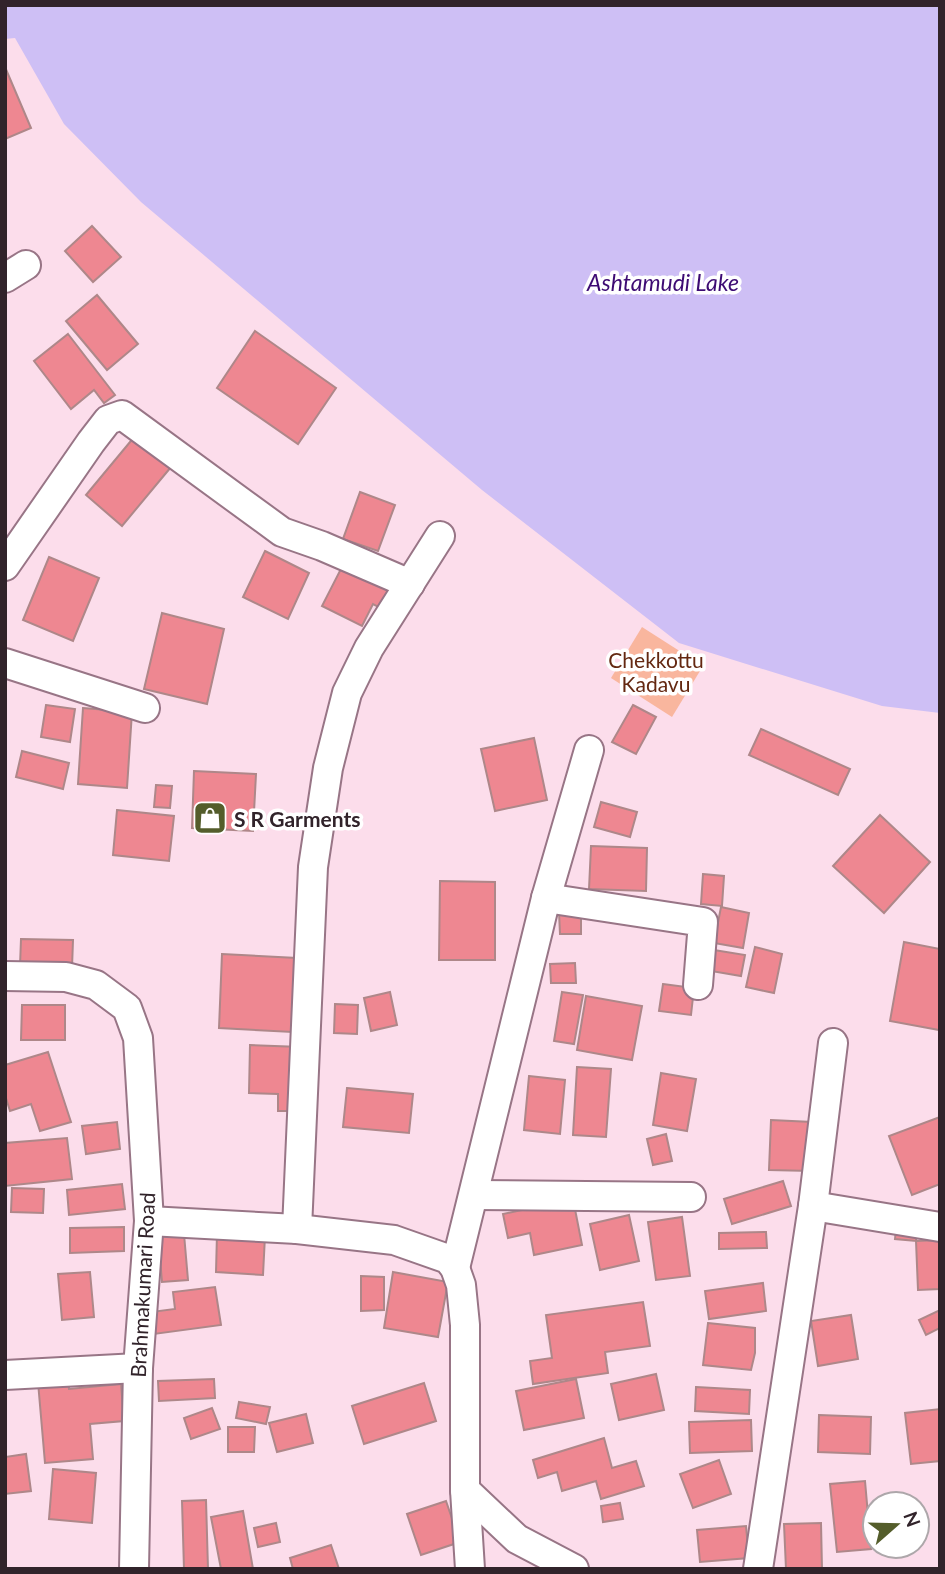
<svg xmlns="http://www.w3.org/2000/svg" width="945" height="1574" font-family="Lato,sans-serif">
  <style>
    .green { fill: #f9b69e }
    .water { fill: #cebff5 }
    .building { fill: #ee8791; stroke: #ae8789; stroke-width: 2 }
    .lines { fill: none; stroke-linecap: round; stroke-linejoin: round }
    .minor-casing { stroke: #987586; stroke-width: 32 }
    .minor { stroke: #fff; stroke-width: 28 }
    .labels { text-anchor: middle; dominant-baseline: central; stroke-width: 7; stroke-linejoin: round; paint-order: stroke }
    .park-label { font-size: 21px; fill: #642811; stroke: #fff }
    .poi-label { font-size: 21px; font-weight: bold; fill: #31232a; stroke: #fff; text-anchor: start }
    .street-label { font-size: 21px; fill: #31232a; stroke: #fff }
    .water-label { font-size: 23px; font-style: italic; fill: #3d0b73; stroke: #fff }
  </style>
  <rect width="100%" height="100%" fill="#fcddeb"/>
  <polygon class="green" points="642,627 703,666 672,717 611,678"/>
  <polygon class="water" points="5,5 940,5 940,713 882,706 679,643 482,490 141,202 64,124 15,38 5,39"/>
  <g class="building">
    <polygon points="5,67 31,128 5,139"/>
    <polygon points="92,226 121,257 93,282 65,251"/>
    <polygon points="97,295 138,344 107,370 66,321"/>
    <polygon points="255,331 336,388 298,444 217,388"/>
    <polygon points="68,334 115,395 104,403 94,390 71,409 34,361"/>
    <polygon points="135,436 171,467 122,526 86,495"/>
    <polygon points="360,492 395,505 378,551 343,539"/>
    <polygon points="265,551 309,573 288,619 243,597"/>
    <polygon points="49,557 99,578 73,641 23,620"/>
    <polygon points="346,559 400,588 388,612 373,604 362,626 322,606"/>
    <polygon points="162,613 224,629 207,704 144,689"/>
    <polygon points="46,705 75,709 70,742 41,737"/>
    <polygon points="633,705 656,717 636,754 612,742"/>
    <polygon points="83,708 132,712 127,788 78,784"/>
    <polygon points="761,729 850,769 838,795 749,755"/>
    <polygon points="534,738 547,800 495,811 481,749"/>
    <polygon points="22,751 69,763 63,789 16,777"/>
    <polygon points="194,771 256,774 253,831 192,828"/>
    <polygon points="156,785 172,786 170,808 154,807"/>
    <polygon points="601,802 637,812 630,837 594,827"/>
    <polygon points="117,810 174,816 169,861 113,855"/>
    <polygon points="880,815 930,862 884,913 833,866"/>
    <polygon points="591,846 647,848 646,891 589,889"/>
    <polygon points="703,874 724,876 722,906 701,904"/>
    <polygon points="440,881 495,882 495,960 439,960"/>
    <polygon points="721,907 749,913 743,948 714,943"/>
    <polygon points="581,911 581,934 560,934 559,912"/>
    <polygon points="21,939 73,940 72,968 20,966"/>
    <polygon points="904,942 940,949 939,1030 890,1021"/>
    <polygon points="755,947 782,954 774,993 746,987"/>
    <polygon points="714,950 745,955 741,976 711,971"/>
    <polygon points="222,954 316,959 312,1033 219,1028"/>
    <polygon points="575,963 576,983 551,983 550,964"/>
    <polygon points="663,984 694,988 691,1015 659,1011"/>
    <polygon points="390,992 397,1025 371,1031 364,998"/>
    <polygon points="562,992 583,995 574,1044 554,1041"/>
    <polygon points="586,996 642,1006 632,1060 577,1050"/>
    <polygon points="335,1004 358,1005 357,1034 334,1033"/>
    <polygon points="22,1005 65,1005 65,1040 21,1040"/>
    <polygon points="250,1045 301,1047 293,1111 278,1111 278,1094 249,1093"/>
    <polygon points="48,1052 71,1122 40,1131 31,1104 10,1111 5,1095 5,1065"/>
    <polygon points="577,1067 611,1069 606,1137 573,1135"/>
    <polygon points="661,1073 696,1079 687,1131 653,1125"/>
    <polygon points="529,1076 565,1080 560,1134 524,1130"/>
    <polygon points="347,1088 413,1094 409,1133 343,1127"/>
    <polygon points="940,1117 940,1184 912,1195 889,1136"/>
    <polygon points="771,1120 812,1122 811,1171 769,1170"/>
    <polygon points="117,1122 120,1149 86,1154 82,1126"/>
    <polygon points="666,1134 672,1161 653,1165 647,1139"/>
    <polygon points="67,1138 72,1179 5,1186 5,1143"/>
    <polygon points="783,1181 791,1206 732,1224 724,1199"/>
    <polygon points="122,1184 125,1209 69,1215 67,1190"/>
    <polygon points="12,1188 44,1189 43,1213 11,1212"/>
    <polygon points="573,1199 582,1245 534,1255 530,1233 508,1238 503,1214"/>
    <polygon points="629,1215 639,1261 600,1270 590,1224"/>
    <polygon points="682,1217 690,1276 656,1280 648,1222"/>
    <polygon points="897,1220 918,1222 916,1241 895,1239"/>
    <polygon points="124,1227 124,1251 70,1253 70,1228"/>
    <polygon points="766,1232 767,1248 719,1249 719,1233"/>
    <polygon points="184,1234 188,1280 162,1282 158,1236"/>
    <polygon points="217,1234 265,1236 263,1275 216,1272"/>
    <polygon points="940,1240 940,1289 918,1290 916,1241"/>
    <polygon points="90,1272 94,1317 62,1320 58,1274"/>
    <polygon points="393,1272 448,1282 438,1337 384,1328"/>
    <polygon points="361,1276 384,1277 384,1310 361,1311"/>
    <polygon points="763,1283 766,1311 709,1319 705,1291"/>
    <polygon points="215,1287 221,1325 154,1334 151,1312 175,1309 173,1292"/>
    <polygon points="643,1302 650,1346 605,1352 608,1373 533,1384 530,1361 552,1358 546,1315"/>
    <polygon points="940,1310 940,1328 926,1335 919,1320"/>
    <polygon points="851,1315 858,1359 818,1366 811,1321"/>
    <polygon points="708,1323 755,1328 755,1353 751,1370 703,1365"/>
    <polygon points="656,1374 664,1410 619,1420 611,1384"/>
    <polygon points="68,1379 69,1389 121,1384 124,1421 90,1424 93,1459 45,1463 38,1382"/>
    <polygon points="214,1379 215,1398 159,1401 158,1381"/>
    <polygon points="576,1379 584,1418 524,1430 516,1391"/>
    <polygon points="424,1383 436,1421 364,1444 352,1406"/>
    <polygon points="696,1387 750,1390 749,1414 695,1411"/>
    <polygon points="239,1402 270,1407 266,1424 236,1418"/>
    <polygon points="212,1408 220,1429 191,1439 184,1418"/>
    <polygon points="940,1409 940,1461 911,1464 905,1413"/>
    <polygon points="306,1414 313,1443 277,1452 269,1423"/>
    <polygon points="819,1415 871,1417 870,1454 818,1452"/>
    <polygon points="751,1420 752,1451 690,1453 689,1422"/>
    <polygon points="228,1427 255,1427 254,1452 228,1452"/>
    <polygon points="604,1438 612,1468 636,1461 644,1486 601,1499 596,1481 562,1491 557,1472 538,1478 533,1460"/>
    <polygon points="26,1454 31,1491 5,1494 5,1457"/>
    <polygon points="719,1460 731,1494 693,1508 680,1474"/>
    <polygon points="53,1469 96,1473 92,1523 49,1519"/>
    <polygon points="865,1481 871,1549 837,1552 830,1484"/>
    <polygon points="206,1500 208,1569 184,1569 182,1501"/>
    <polygon points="446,1501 460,1542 421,1555 407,1514"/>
    <polygon points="620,1503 623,1519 603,1522 601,1506"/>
    <polygon points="243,1511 253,1569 221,1569 211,1517"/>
    <polygon points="276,1523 280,1542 258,1547 254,1528"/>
    <polygon points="821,1523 822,1569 786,1569 784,1524"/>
    <polygon points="746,1526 749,1558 700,1562 697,1530"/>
    <polygon points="331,1545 339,1569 293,1569 290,1558"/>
  </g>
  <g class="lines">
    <defs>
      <g id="minor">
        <polyline points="5,278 26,265"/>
        <polyline points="5,566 91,442 108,420 122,415 282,532 322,546 410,584"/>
        <polyline points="5,663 145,708"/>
        <polyline points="546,898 703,922 698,985"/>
        <polyline points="5,976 66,977 96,985 127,1008 138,1038 149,1221 138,1368 134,1569"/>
        <polyline points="474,1195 691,1197"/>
        <polyline points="813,1206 940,1227"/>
        <polyline points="149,1221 297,1229 394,1240 448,1259 455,1268 461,1285 465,1325 465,1490 470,1569"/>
        <polyline points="297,1229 313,867 328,768 347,693 369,648 440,536"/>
        <polyline points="455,1268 546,898 589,750"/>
        <polyline points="5,1375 138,1368"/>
        <polyline points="465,1490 517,1539 574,1569"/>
        <polyline points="758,1569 813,1206 833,1043"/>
      </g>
    </defs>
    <use href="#minor" class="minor-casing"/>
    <use href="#minor" class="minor"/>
  </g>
  <defs>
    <symbol id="shop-square" viewBox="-11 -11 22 22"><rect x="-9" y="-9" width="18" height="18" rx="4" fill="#545d2b" stroke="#fff"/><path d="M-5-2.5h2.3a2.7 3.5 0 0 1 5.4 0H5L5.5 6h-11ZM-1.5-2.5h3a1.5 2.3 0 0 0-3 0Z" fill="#fff"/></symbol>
  </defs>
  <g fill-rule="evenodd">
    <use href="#shop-square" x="191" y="799" width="38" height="38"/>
  </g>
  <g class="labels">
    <g class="park-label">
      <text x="656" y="659">Chekkottu<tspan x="656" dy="24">Kadavu</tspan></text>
    </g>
    <g class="poi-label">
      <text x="234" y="818">S R Garments</text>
    </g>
    <g class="street-label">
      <text transform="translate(142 1285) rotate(-87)">Brahmakumari Road</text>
    </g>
    <g class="water-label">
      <text x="663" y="282">Ashtamudi Lake</text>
    </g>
  </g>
  <rect width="945" height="1574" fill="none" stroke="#31232a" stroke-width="14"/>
  <g transform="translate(896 1525) rotate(70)"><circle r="33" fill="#ffffff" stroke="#ada7aa" stroke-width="2"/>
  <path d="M0-5L12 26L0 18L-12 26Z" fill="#545d2b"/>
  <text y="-10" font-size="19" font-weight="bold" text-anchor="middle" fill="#31232a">N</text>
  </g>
</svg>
